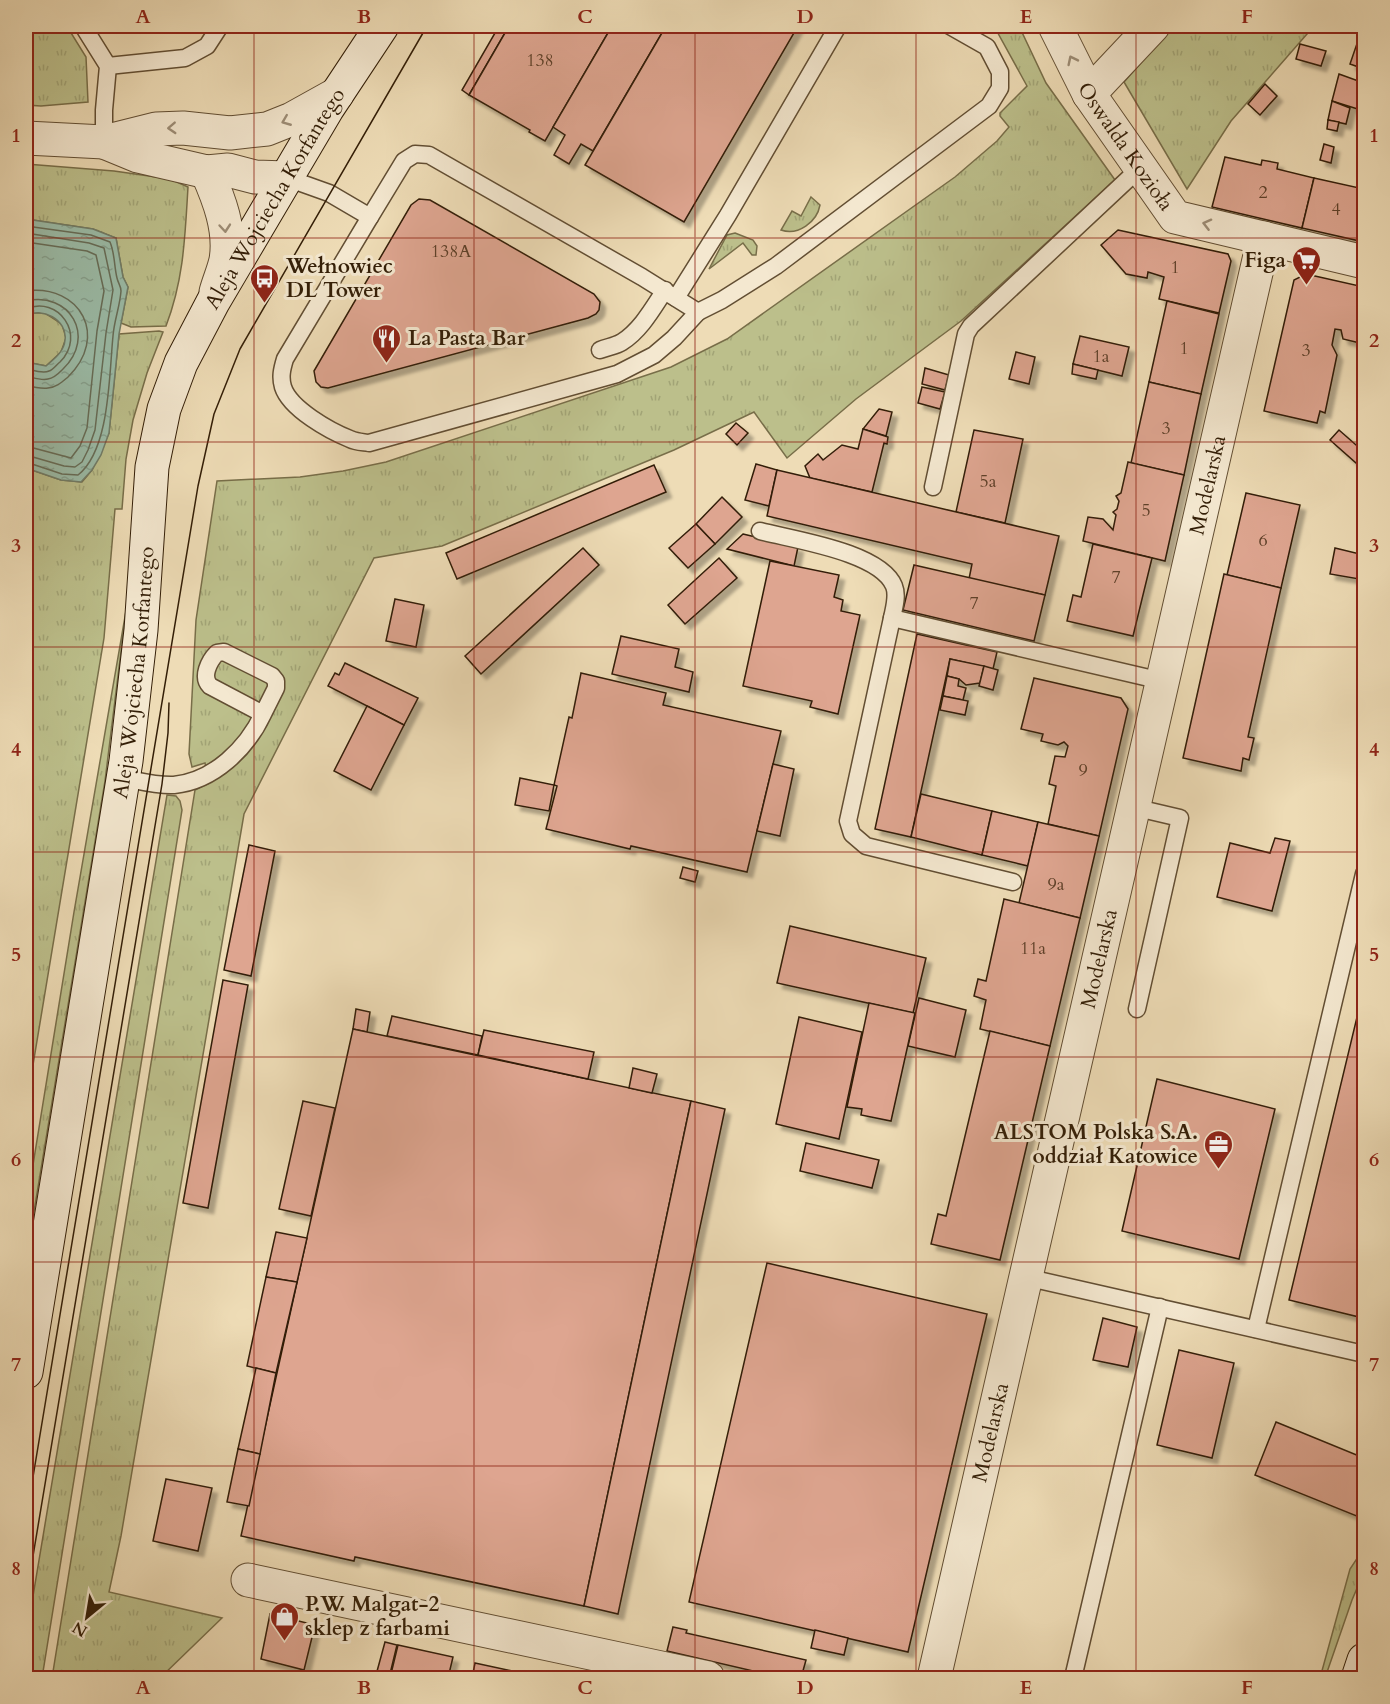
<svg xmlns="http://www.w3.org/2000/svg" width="1390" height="1704" font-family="Cardo,serif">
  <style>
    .grass { fill: url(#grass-tufts); stroke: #786e49; stroke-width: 1.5 }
    .water { fill: url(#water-ripples); stroke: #717d68; stroke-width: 1.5 }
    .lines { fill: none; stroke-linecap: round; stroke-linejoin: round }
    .shore { stroke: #676d58; stroke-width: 1.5 }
    .building { fill: #dea590; stroke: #331e07; stroke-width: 1.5; filter: url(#shadow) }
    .lane-casing { stroke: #624e33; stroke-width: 19 }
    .street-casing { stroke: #624e33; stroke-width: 35 }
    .secondary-casing { stroke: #331e07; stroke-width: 35 }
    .lane { stroke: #f4e8d0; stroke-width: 16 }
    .street { stroke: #f4e8d0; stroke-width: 33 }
    .secondary { stroke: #f4e8d0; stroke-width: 33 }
    .tram { stroke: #331e07; stroke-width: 1.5 }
    .oneway { stroke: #9d8d76 }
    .grid { fill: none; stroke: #8f2418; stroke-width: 1.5; stroke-opacity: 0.55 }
    .labels { text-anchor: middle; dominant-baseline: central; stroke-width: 6; stroke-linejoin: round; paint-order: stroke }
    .number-label { font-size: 18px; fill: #5e4029 }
    .street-label { font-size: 21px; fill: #331e07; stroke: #f4e8d0 }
    .poi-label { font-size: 21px; font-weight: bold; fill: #331e07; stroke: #f4e8d0; text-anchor: start }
    .neatline { fill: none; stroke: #8f2418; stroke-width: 2 }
    .grid-label { font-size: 20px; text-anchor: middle; font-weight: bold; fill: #8f2418 }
  </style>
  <defs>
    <pattern id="grass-tufts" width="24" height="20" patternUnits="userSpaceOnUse" patternTransform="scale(1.5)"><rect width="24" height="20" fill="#bcbf8b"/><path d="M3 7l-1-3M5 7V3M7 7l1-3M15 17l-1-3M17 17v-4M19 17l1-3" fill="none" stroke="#a2a476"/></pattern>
    <pattern id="water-ripples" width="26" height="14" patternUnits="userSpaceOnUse" patternTransform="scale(1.5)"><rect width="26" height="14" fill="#9bbca8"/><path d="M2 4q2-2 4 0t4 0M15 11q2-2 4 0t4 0" fill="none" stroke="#86a18f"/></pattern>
    <filter id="shadow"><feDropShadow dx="5.5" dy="5.5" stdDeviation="1.5" flood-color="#0004"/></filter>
  </defs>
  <rect width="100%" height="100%" fill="#eedcb6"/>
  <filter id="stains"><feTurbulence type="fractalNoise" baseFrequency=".00333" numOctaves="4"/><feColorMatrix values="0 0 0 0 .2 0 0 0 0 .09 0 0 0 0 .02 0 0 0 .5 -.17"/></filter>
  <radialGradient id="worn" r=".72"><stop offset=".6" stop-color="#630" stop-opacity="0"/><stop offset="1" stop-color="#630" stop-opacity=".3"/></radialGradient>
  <g class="grass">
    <polygon points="26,26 53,26 68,28 86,57 88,102 41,106 26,105"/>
    <polygon points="994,26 1019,26 1046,83 1115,180 961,321 856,399 787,458 754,412 674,450 442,546 374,558 244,814 121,1536 109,1592 222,1618 160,1678 52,1678 195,790 209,783 205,763 192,767 189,754 196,620 217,481 300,477 343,471 386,462 671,367 727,339 955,177 997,141 1009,127 1000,116 1000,113 1027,86"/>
    <polygon points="1173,26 1314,26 1231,121 1187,189 1124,82"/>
    <path d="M26,164l88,7 56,8 18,8c-3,49 -4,92 -22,139l-35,1 -10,-4 7,-36 -5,-10 -7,-39 -23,-9 -67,-10z"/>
    <path d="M811,197l9,8c-3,17 -22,31 -39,25l11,-19 9,5z"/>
    <polygon points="735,233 753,240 757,246 756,255 752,255 743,243 709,269 727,235"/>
    <polygon points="30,313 45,313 62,324 66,338 61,352 46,366 26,362 26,316"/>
    <polygon points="159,331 163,332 147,373 133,420 126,459 122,509 115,509 104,638 26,1107 26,468 61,480 82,482 92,470 109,433 119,334"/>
    <polygon points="126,611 105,781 26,1260 26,1208 74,912"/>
    <polygon points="167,795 176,796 180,801 182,810 42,1678 26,1678 26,1638"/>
    <polygon points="1364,1548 1364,1572 1352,1600 1325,1678 1320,1678 1350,1569"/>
  </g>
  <path class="water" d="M26,219l67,10 23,9 7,39 5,10 -9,47 -10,99 -8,22 -9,15 -11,12 -20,-2 -35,-12v-106l20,4c8,-7 18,-14 19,-26 3,-20 -24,-34 -39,-24z"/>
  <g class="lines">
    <g class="shore">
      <path d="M26,226l65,9 19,7c5,12 4,24 7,36 1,5 4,8 4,13 -1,15 -7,30 -8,45 -4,39 -3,114 -35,139l-16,-1 -36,-12"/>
      <polyline points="26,233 89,243 104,248 113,290 106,333 95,430 88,450 82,462 75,467 64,466 26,455"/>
      <polyline points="26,242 87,251 96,255 104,291 97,331 87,428 80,446 71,458 26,446"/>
      <path d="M26,291c55,-7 83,46 42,86 -6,5 -11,10 -20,11 -7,1 -15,-1 -22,-3"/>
      <path d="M26,301c43,-10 71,35 37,68 -4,4 -8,9 -15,10 -7,2 -16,-2 -22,-3"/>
      <path d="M26,309c32,-14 61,26 34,53 -3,2 -7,8 -11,9 -6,3 -17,-1 -23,-2"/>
    </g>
  </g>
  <g class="building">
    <polygon points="499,26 509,26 469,95 462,90"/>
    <polygon points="509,26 612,26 545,141 529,132 530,130 469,95"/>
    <polygon points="612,26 666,26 593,151 581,144 569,164 554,155 565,135 553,127"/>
    <polygon points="666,26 798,26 684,222 585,165"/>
    <polygon points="1361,26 1364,26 1364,69 1350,64 1361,32 1359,31"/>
    <polygon points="1300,44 1326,51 1321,66 1296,59"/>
    <polygon points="1339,74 1364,83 1364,111 1332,101"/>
    <polygon points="1265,84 1277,96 1260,115 1248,104"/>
    <polygon points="1332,101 1350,108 1346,124 1328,120"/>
    <polygon points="1328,120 1339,122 1337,131 1327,129"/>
    <polygon points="1324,144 1334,147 1331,163 1320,160"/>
    <polygon points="1225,157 1261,165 1262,160 1278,163 1277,169 1314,178 1302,228 1212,207"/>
    <polygon points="1314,178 1364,189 1364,242 1302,228"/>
    <polygon points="419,199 430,200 594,294 600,302 599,310 596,314 588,318 328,388 321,387 316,382 314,371 411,205"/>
    <polygon points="1118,230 1228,254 1231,261 1219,313 1159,299 1164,277 1148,272 1147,278 1126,274 1101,245"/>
    <polygon points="1306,274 1364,287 1364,344 1343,339 1341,330 1335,329 1332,345 1337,355 1325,413 1320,411 1317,423 1264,411 1294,280"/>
    <polygon points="1167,301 1219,314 1201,394 1149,382"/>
    <polygon points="1080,336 1129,347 1122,376 1073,364"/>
    <polygon points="1016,352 1035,357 1029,384 1009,379"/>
    <polygon points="1073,364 1098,370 1096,379 1072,374"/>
    <polygon points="925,368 949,375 945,390 922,384"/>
    <polygon points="1149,382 1201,394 1184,475 1131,463"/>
    <polygon points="922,387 945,392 940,409 918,403"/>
    <polygon points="879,409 892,412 886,436 863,429"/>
    <polygon points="736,423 748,433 737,445 726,434"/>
    <polygon points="863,429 888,437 887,444 884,443 872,492 810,478 805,466 818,454 823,460 842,445 858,449"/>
    <polygon points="974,430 1023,439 1005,523 956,512"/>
    <polygon points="1339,430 1364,452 1364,470 1330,440"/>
    <polygon points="1128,462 1184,475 1165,561 1083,541 1088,517 1103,519 1113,530 1116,515 1113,512 1117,509 1119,501 1116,496 1121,493"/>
    <polygon points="756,464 777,470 769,506 745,500"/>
    <polygon points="654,465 666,492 457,579 446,553"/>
    <polygon points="777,470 1059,536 1045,595 969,579 972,564 767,516"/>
    <polygon points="1246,493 1300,505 1281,588 1227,575"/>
    <polygon points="722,497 742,517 715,544 696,524"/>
    <polygon points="696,524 715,544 688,568 669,548"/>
    <polygon points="743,534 798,547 794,566 727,549"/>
    <polygon points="1093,544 1152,558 1133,636 1067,621 1073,595 1081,597"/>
    <polygon points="583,548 599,565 481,674 465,656"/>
    <polygon points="1335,548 1364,555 1359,579 1330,574"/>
    <polygon points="719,558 737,578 685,624 668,605"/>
    <polygon points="770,561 839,575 834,597 843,600 841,611 860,615 838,714 810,707 812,701 743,686"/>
    <polygon points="914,565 1045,595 1034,641 903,610"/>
    <polygon points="1224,574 1281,588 1248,737 1254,738 1249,760 1243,758 1241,771 1183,758"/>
    <polygon points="395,599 424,605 416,647 386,641"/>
    <polygon points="917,634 997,652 993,669 950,659 911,837 875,829"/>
    <polygon points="621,636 679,649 675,667 693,672 689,692 612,674"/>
    <polygon points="950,659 984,666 980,683 966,685 959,679 947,676"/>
    <polygon points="345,663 418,698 404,725 328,686 335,673 339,675"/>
    <polygon points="984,666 998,670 993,690 979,686"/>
    <polygon points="581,673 666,693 663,705 781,731 747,872 631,846 630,849 546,829 557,786 554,785 569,717 572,718"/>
    <polygon points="947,676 959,679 958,686 966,688 963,700 943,696"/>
    <polygon points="1034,678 1121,698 1128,709 1099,836 1048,824 1056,786 1049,784 1055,756 1065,757 1068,746 1064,742 1058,745 1041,741 1043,734 1021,729"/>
    <polygon points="943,696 968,701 965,715 940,710"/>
    <polygon points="367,706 404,725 371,790 334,771"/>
    <polygon points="773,764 794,769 780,836 757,831"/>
    <polygon points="520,778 554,785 549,811 515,805"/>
    <polygon points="921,794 992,811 982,855 911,837"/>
    <polygon points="992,811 1038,822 1028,866 982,855"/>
    <polygon points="1038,822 1099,836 1080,918 1019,903"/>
    <polygon points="1275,838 1290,841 1272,911 1217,897 1230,843 1270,853"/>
    <polygon points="249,845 275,851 251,976 224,970"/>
    <polygon points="683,867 698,871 695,882 680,878"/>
    <polygon points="1004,899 1080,918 1050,1046 980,1029 986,1000 974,996 978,979 986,981"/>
    <polygon points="790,926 926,958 913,1013 777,983"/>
    <polygon points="223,980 248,985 208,1208 183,1203"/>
    <polygon points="1364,988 1364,1296 1359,1317 1289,1300"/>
    <polygon points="919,998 966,1010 955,1057 908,1046"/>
    <polygon points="869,1003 915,1013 891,1121 861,1115 862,1109 847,1107"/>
    <polygon points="356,1009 370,1012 367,1032 353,1029"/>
    <polygon points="392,1016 482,1036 478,1055 387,1036"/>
    <polygon points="799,1017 862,1032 839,1139 776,1124"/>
    <polygon points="353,1029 691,1101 584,1606 355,1557 354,1561 241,1536"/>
    <polygon points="484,1030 594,1052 588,1079 478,1055"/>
    <polygon points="990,1031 1050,1046 1000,1260 931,1244 938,1214 946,1216"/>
    <polygon points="633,1068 657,1074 652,1093 629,1088"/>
    <polygon points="1157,1079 1275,1109 1239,1259 1122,1231"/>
    <polygon points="303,1101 335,1108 311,1216 279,1209"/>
    <polygon points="691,1101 725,1109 618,1614 584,1606"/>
    <polygon points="806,1143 879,1160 872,1188 800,1171"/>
    <polygon points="276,1232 307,1238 297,1282 266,1277"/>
    <polygon points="767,1263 987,1314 908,1652 689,1602"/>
    <polygon points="266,1277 297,1282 276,1373 247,1366"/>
    <polygon points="1103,1318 1137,1327 1128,1367 1093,1360"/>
    <polygon points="1179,1350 1234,1363 1212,1458 1157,1445"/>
    <polygon points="256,1368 276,1373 260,1454 238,1449"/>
    <polygon points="1276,1422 1364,1458 1364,1519 1255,1475"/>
    <polygon points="238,1449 260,1454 249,1506 227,1502"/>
    <polygon points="166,1479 212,1488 198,1551 153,1541"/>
    <polygon points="270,1614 315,1625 304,1670 261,1659"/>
    <polygon points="673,1627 687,1630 686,1633 806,1660 801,1678 783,1678 667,1651"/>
    <polygon points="815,1630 848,1638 844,1655 811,1648"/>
    <polygon points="385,1642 397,1645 389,1678 376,1675"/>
    <polygon points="398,1645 453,1657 448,1678 390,1678"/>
    <polygon points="475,1663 545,1678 472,1678"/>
  </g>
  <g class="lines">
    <defs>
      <g id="lane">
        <polyline points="83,26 108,66 104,110 104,142"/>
        <polyline points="108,66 185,58 207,46 220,26"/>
        <polyline points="287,178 329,193 370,217 404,161 415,154 429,155 642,277 698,312 722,300 776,266 989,106 1000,88 1000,72 987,47 950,26"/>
        <path d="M370,217l-85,142c-3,10 -5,18 -2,28 7,22 47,44 67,52 6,3 13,3 19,4l248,-69 37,-19 20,-17 24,-26"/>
        <polyline points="676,298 728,215 838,26"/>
        <path d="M600,350c7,-3 16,-4 22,-8 19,-12 31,-34 43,-52"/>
        <polyline points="933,487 966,334 971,326 1141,167"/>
        <path d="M760,531c34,9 120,21 134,55 4,10 0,22 -2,32l-44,203 4,13 14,12 147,36"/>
        <polyline points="892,618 1162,681"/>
        <path d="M123,778c16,3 35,8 51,7 40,-4 73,-37 89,-71l13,-26v-7l-4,-5 -48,-24 -7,1c-8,8 -16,24 -7,33l53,28"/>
        <polyline points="1133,807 1180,818 1137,1009"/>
        <polyline points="1025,1277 1364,1354"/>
        <polyline points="1256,1329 1364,874"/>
        <polyline points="1073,1678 1160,1307"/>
      </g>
      <g id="street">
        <path id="s1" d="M1055,26l34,68 86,123 189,45"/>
        <polyline points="1089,94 1153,26"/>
        <polyline points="26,138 104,142 156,129 183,128 230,133 267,129 292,119 337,94"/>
        <polyline points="104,142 138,156 207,172 228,170 255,177 287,178"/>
        <path d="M207,172c12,27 24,58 19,88 -2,10 -7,21 -10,32"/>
        <polyline points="248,1580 708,1678"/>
        <path id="s2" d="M934,1678l330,-1440"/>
      </g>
      <g id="secondary">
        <path id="s3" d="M26,1372l100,-611 15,-131 11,-163 12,-58 17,-46 32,-61 114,-193 55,-83"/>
        <polyline points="1358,1678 1364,1660"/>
      </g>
    </defs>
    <use href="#lane" class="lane-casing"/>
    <use href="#street" class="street-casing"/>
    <use href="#secondary" class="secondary-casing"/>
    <use href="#lane" class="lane"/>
    <use href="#street" class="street"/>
    <use href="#secondary" class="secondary"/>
    <g class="tram">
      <polyline points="26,1519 198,486 214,414 240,349 427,26"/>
      <polyline points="26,1598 162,784 168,733 169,703"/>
    </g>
  </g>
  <defs><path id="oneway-chevron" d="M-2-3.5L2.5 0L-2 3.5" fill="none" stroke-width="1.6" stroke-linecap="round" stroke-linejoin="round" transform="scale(1.5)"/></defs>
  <g class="oneway">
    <use href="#oneway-chevron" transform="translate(1072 60) rotate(-116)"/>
    <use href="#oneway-chevron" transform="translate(286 121) rotate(158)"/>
    <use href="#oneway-chevron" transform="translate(172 128) rotate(177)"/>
    <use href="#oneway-chevron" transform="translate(1207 224) rotate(-166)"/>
    <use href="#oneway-chevron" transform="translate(225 228) rotate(85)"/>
  </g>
  <path class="grid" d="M254,26v1652M474,26v1652M695,26v1652M916,26v1652M1136,26v1652M26,238h1338M26,442h1338M26,647h1338M26,852h1338M26,1057h1338M26,1262h1338M26,1466h1338"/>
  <defs>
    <symbol id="supermarket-pin" viewBox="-11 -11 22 30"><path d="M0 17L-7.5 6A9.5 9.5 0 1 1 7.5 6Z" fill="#8f2418" stroke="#f4e8d0"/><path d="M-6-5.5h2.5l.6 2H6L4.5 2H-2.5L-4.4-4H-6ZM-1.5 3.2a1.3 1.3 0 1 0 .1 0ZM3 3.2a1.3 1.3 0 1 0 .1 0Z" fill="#fff"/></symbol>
    <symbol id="bus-pin" viewBox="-11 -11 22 30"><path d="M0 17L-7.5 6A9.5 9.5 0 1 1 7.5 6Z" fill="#8f2418" stroke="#f4e8d0"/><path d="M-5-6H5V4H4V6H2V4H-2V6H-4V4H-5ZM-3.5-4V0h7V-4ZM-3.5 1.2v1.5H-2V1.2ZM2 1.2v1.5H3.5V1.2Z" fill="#fff"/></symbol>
    <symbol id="restaurant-pin" viewBox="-11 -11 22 30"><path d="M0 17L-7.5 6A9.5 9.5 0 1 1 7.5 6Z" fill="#8f2418" stroke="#f4e8d0"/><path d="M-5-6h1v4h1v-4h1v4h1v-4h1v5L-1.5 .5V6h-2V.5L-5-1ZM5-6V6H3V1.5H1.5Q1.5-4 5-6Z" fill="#fff"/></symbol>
    <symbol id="office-pin" viewBox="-11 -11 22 30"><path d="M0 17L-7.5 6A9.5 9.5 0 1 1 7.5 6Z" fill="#8f2418" stroke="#f4e8d0"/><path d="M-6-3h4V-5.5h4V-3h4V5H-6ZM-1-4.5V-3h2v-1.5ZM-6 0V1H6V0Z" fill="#fff"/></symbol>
    <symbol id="shop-pin" viewBox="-11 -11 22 30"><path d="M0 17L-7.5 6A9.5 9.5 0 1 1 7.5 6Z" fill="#8f2418" stroke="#f4e8d0"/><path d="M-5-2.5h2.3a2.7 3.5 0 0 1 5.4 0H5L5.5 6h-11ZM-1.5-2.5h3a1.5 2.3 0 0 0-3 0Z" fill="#fff"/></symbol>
  </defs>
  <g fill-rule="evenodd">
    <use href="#supermarket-pin" x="1290" y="244" width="33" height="45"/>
    <use href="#bus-pin" x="248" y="262" width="33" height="45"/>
    <use href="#restaurant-pin" x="370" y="322" width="33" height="45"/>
    <use href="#office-pin" x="1202" y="1128" width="33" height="45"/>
    <use href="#shop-pin" x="268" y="1600" width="33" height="45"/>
  </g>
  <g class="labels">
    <g class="number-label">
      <text x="540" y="60">138</text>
      <text x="1263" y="192">2</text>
      <text x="1336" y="209">4</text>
      <text x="451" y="251">138A</text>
      <text x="1175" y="267">1</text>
      <text x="1184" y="348">1</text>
      <text x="1306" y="350">3</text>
      <text x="1101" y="356">1a</text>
      <text x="1166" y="428">3</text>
      <text x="988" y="481">5a</text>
      <text x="1146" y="510">5</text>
      <text x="1263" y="540">6</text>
      <text x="1116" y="577">7</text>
      <text x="974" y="603">7</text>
      <text x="1083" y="770">9</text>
      <text x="1056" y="884">9a</text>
      <text x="1033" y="948">11a</text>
    </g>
    <g class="street-label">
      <text stroke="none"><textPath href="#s1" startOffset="140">Oswalda Kozioła</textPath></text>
      <text stroke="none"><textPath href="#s3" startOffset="1212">Aleja Wojciecha Korfantego</textPath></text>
      <text stroke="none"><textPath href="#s2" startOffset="1224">Modelarska</textPath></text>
      <text stroke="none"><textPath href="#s3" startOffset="708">Aleja Wojciecha Korfantego</textPath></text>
      <text stroke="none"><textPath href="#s2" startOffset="738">Modelarska</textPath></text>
      <text stroke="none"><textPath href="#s2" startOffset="252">Modelarska</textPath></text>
    </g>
    <g class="poi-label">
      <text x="1286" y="260" text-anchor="end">Figa</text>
      <text x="286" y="266">Wełnowiec<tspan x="286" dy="24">DL Tower</tspan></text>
      <text x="408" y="338">La Pasta Bar</text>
      <text x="1198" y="1132" text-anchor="end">ALSTOM Polska S.A.<tspan x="1198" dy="24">oddział Katowice</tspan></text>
      <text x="305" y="1604">P.W. Malgat-2<tspan x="305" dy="24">sklep z farbami</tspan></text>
    </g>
  </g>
  <rect width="1390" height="1704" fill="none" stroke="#eedcb6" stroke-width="66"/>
  <g transform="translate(87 1617) rotate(210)" stroke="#f4e8d0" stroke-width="4.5" paint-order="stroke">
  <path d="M0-4.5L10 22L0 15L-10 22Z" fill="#331e07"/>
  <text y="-9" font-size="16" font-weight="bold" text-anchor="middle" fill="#331e07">N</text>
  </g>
  <rect x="33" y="33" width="1324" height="1638" class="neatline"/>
  <g class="grid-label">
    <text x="143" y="23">A</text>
    <text x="364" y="23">B</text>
    <text x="585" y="23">C</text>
    <text x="805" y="23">D</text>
    <text x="1026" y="23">E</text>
    <text x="1247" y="23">F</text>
    <text x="16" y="142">1</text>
    <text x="1374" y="142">1</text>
    <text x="16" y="347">2</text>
    <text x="1374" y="347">2</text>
    <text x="16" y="552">3</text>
    <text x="1374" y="552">3</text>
    <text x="16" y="756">4</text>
    <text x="1374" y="756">4</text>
    <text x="16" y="961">5</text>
    <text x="1374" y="961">5</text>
    <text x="16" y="1166">6</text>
    <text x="1374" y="1166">6</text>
    <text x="16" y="1371">7</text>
    <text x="1374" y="1371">7</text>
    <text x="16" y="1575">8</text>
    <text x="1374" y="1575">8</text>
    <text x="143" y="1694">A</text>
    <text x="364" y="1694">B</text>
    <text x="585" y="1694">C</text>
    <text x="805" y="1694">D</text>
    <text x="1026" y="1694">E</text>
    <text x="1247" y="1694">F</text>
  </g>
  <rect width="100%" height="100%" filter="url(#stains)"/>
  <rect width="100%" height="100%" fill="url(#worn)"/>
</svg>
